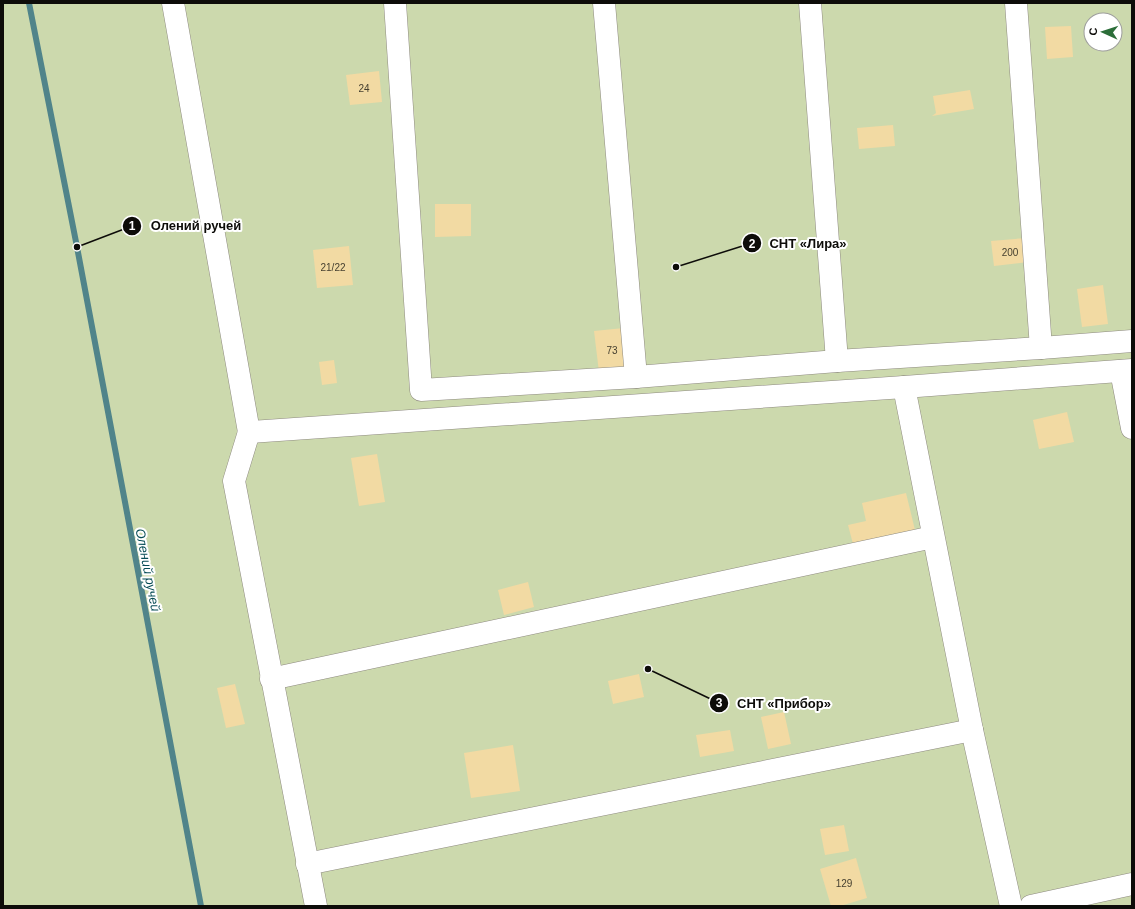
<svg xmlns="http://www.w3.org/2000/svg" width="1135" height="909" font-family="Helvetica,sans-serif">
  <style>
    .green { fill: #ccd9ad; fill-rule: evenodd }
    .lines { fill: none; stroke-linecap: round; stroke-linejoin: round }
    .stream { stroke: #50848a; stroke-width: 6 }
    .building { fill: #f2daa3 }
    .minor-casing { stroke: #8e8a80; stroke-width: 23 }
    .minor { stroke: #fff; stroke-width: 22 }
    .labels { text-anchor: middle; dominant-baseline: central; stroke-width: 4; stroke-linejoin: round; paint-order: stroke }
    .number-label { font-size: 10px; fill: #464030 }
    .water-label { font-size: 13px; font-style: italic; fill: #074c55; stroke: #fff }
    .leader { fill: none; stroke: #0d0c09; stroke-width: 1.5 }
    .callout-dot { fill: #0d0c09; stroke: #fff; stroke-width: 1.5 }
    .mark-label { font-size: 12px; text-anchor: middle; font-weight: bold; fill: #fff }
    .callout-label { font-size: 13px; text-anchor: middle; font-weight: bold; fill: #0d0c09; stroke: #fff; stroke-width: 4; stroke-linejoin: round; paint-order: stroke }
  </style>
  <rect width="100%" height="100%" fill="#fbf6eb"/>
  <path class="green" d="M3,3h1129v903h-1129zM1091,20h24v24h-24z"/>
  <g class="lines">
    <polyline class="stream" points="29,3 77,247 201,906"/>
  </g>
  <g class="building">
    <polygon points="1071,26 1073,57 1047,59 1045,27"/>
    <polygon points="379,71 382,102 350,105 346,75"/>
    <polygon points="970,90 974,109 932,116 936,113 933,96"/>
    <polygon points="893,125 895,146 859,149 857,128"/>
    <polygon points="435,204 471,204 471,236 435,237"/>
    <polygon points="1026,238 1028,262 994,266 991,241"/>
    <polygon points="349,246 353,285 317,288 313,250"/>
    <polygon points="1103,285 1108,324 1082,327 1077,289"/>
    <polygon points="624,328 629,369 599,372 594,331"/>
    <polygon points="334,360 337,383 322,385 319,362"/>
    <polygon points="1067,412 1074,442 1039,449 1033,420"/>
    <polygon points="377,454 385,502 359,506 351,458"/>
    <polygon points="906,493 915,530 853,544 848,525 866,521 862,503"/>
    <polygon points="528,582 534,607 504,615 498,590"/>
    <polygon points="639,674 644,697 613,704 608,681"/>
    <polygon points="235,684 245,724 226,728 217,688"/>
    <polygon points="784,712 791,744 768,749 761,717"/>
    <polygon points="730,730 734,751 700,757 696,735"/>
    <polygon points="513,745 520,791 471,798 464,753"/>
    <polygon points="844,825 849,851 825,855 820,829"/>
    <polygon points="856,858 867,898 840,906 831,906 820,869"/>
  </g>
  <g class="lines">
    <defs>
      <g id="minor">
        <polyline points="173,3 249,432 904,387 1132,370"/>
        <polyline points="395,3 421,390 636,377 837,361 1041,348 1132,341"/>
        <polyline points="604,3 636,377"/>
        <polyline points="810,3 837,361"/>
        <polyline points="1016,3 1041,348"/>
        <polyline points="1121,371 1132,428"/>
        <polyline points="904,387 972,730 1011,906"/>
        <polyline points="249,432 234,481 316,906"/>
        <polyline points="271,679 933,537"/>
        <polyline points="307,864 972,730"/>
        <polyline points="1031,906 1132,884"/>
      </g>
    </defs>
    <use href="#minor" class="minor-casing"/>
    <use href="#minor" class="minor"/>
  </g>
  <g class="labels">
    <g class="number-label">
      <text x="364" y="88">24</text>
      <text x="1010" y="252">200</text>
      <text x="333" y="267">21/22</text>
      <text x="612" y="350">73</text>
      <text x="844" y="883">129</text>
    </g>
    <g class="water-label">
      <text transform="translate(148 570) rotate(79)">Олений ручей</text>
    </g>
  </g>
  <path class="leader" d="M77 247L132 226M676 267L752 243M648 669L719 703"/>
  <g class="callout-dot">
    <circle cx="77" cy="247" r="4"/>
    <circle cx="676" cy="267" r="4"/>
    <circle cx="648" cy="669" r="4"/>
    <circle cx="132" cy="226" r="10"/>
    <circle cx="752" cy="243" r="10"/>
    <circle cx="719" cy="703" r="10"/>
  </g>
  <g class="mark-label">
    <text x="132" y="230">1</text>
    <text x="752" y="248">2</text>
    <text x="719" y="707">3</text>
  </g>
  <g class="callout-label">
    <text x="196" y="230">Олений ручей</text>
    <text x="808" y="248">СНТ «Лира»</text>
    <text x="784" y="708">СНТ «Прибор»</text>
  </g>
  <rect width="1135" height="909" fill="none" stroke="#0d0c09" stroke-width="8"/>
  <g transform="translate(1103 32) rotate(273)"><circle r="19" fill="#ffffff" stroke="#9e9e9d"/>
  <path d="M0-3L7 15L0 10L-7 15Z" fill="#2c6e39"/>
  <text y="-6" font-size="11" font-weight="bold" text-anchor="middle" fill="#0d0c09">С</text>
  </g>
</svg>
